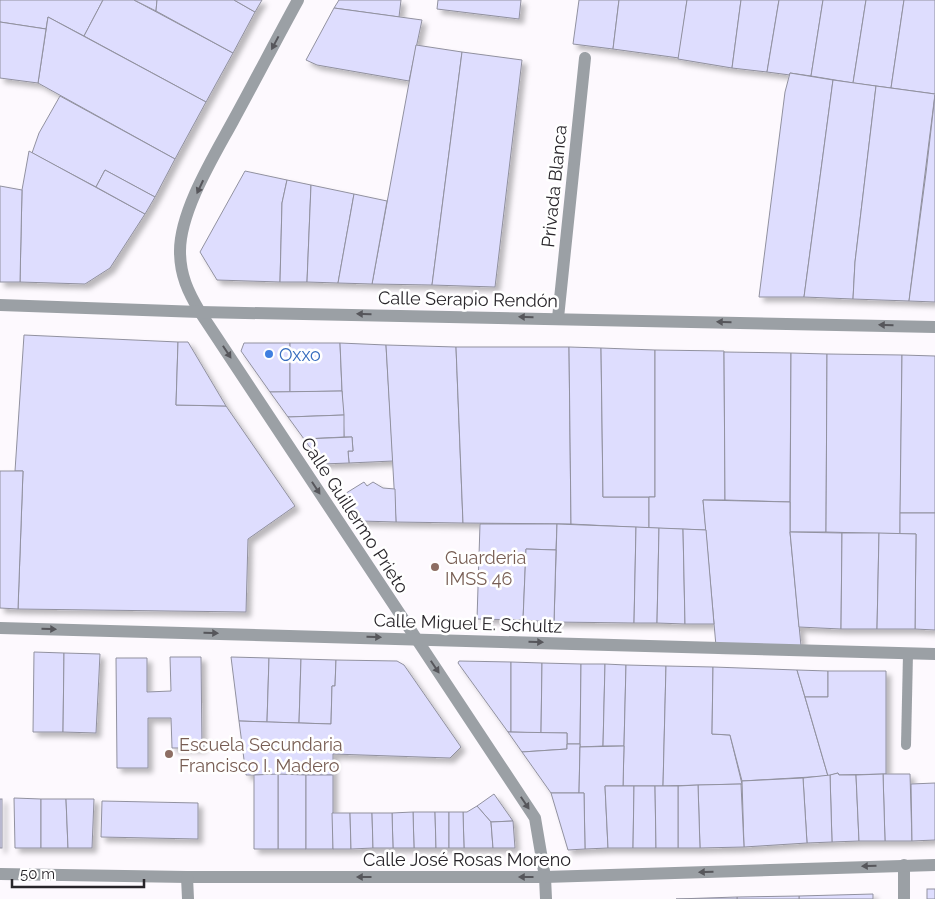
<svg xmlns="http://www.w3.org/2000/svg" width="935" height="899" font-family="Raleway,sans-serif">
  <style>
    .building { fill: #deddfe; stroke: #91919f; filter: url(#shadow) }
    .lines { fill: none; stroke-linecap: round; stroke-linejoin: round }
    .service { stroke: #9ba0a5; stroke-width: 10 }
    .minor { stroke: #9ba0a5; stroke-width: 12 }
    .oneway { fill: #56565b }
    .shop-dot { fill: #3f7fe0; stroke: #fff; stroke-width: 2 }
    .education-dot { fill: #8d6e63; stroke: #fff; stroke-width: 2 }
    .labels { text-anchor: middle; dominant-baseline: central; stroke-width: 5; stroke-linejoin: round; paint-order: stroke }
    .street-label { font-size: 18px; fill: #28252a; stroke: #fff }
    .shop-label { font-size: 18px; fill: #366cbe; stroke: #fff; text-anchor: start }
    .education-label { font-size: 18px; fill: #785e54; stroke: #fff; text-anchor: start }
  </style>
  <defs>
    <filter id="shadow"><feDropShadow dx="4.5" dy="4.5" stdDeviation="2.5" flood-color="#0004"/></filter>
  </defs>
  <rect width="100%" height="100%" fill="#fdf9fe"/>
  <g class="building">
    <polygon points="0,0 103,0 84,36 48,17 46,29 0,22"/>
    <polygon points="103,0 134,0 233,53 206,102 84,36"/>
    <polygon points="134,0 157,0 156,11"/>
    <polygon points="157,0 234,0 255,12 233,53 156,11"/>
    <polygon points="234,0 262,0 255,12"/>
    <polygon points="339,0 401,0 399,17 334,8"/>
    <polygon points="438,0 521,0 519,19 437,9"/>
    <polygon points="579,0 619,0 613,49 573,44"/>
    <polygon points="619,0 687,0 679,58 613,49"/>
    <polygon points="687,0 741,0 732,68 678,59"/>
    <polygon points="741,0 779,0 767,72 732,68"/>
    <polygon points="779,0 823,0 811,76 790,73 790,75 767,72"/>
    <polygon points="823,0 866,0 853,83 811,76"/>
    <polygon points="866,0 904,0 891,88 853,83"/>
    <polygon points="904,0 935,0 935,94 891,88"/>
    <polygon points="334,8 422,20 409,81 317,65 306,60"/>
    <polygon points="48,17 206,102 175,159 38,83"/>
    <polygon points="0,22 46,29 38,83 0,78"/>
    <polygon points="416,45 462,52 432,285 372,284"/>
    <polygon points="462,52 522,60 495,287 432,285"/>
    <polygon points="790,73 833,80 804,297 759,297 785,92"/>
    <polygon points="833,80 876,86 855,262 853,299 804,297"/>
    <polygon points="876,86 935,94 909,301 853,299 855,262"/>
    <polygon points="935,95 935,302 909,301 926,173"/>
    <polygon points="60,96 175,159 155,197 105,170 96,187 32,153 39,133"/>
    <polygon points="29,151 145,214 110,268 85,284 20,282 22,190"/>
    <polygon points="105,170 155,197 145,214 96,187"/>
    <polygon points="245,171 287,180 282,203 280,282 217,280 200,252"/>
    <polygon points="287,180 311,185 307,282 280,282 282,203"/>
    <polygon points="311,185 354,194 338,283 307,282"/>
    <polygon points="0,186 22,190 20,282 0,282"/>
    <polygon points="354,194 387,201 372,284 338,283"/>
    <polygon points="24,335 178,342 176,405 226,406 295,506 248,539 246,612 18,609 23,471 15,471"/>
    <polygon points="178,342 188,342 226,406 176,405"/>
    <polygon points="244,343 290,343 290,392 270,392 241,351"/>
    <polygon points="290,343 340,343 342,391 290,392"/>
    <polygon points="340,343 386,345 393,461 349,463 348,451 353,451 352,437 344,437"/>
    <polygon points="386,345 456,347 463,523 396,522"/>
    <polygon points="456,347 569,347 571,524 463,523"/>
    <polygon points="569,347 601,348 603,497 649,497 649,528 571,524"/>
    <polygon points="601,348 655,350 655,497 603,497"/>
    <polygon points="655,350 724,351 725,500 703,500 706,530 649,528 649,497 655,497"/>
    <polygon points="724,352 791,353 790,502 725,500"/>
    <polygon points="791,353 827,354 826,532 790,532"/>
    <polygon points="827,354 902,355 900,534 826,532"/>
    <polygon points="902,355 935,356 935,513 900,513"/>
    <polygon points="342,391 344,415 288,417 270,392"/>
    <polygon points="344,415 344,437 304,439 288,417"/>
    <polygon points="352,437 353,451 348,451 349,463 322,464 304,439"/>
    <polygon points="0,471 23,471 18,609 0,608"/>
    <polygon points="364,482 367,486 373,482 383,488 395,489 396,522 361,521 343,495"/>
    <polygon points="703,500 790,502 790,532 801,646 716,646"/>
    <polygon points="900,513 935,513 935,630 915,629 916,534 900,534"/>
    <polygon points="480,524 557,524 556,550 526,549 523,620 477,619"/>
    <polygon points="557,524 636,527 634,623 554,622"/>
    <polygon points="636,527 659,528 657,623 634,623"/>
    <polygon points="659,528 683,529 685,624 657,623"/>
    <polygon points="683,529 706,530 714,624 685,624"/>
    <polygon points="790,532 842,533 841,629 799,627"/>
    <polygon points="842,533 879,533 877,629 841,629"/>
    <polygon points="879,533 916,534 915,629 877,629"/>
    <polygon points="526,549 556,550 554,622 523,620"/>
    <polygon points="34,652 64,653 63,732 33,732"/>
    <polygon points="64,653 100,654 96,733 63,732"/>
    <polygon points="170,657 201,657 202,748 172,748 171,718 148,718 148,768 117,768 116,658 147,658 147,692 171,691"/>
    <polygon points="231,657 269,658 267,722 239,721"/>
    <polygon points="269,658 301,659 299,723 267,722"/>
    <polygon points="301,659 336,660 335,686 332,686 331,724 299,723"/>
    <polygon points="336,660 397,661 404,665 461,747 450,758 333,754 333,775 246,775 239,721 331,724 332,686 335,686"/>
    <polygon points="459,661 511,662 511,732 508,732 458,663"/>
    <polygon points="511,662 542,663 541,733 511,732"/>
    <polygon points="542,663 581,664 580,744 567,744 567,733 541,733"/>
    <polygon points="581,664 605,664 603,746 580,747"/>
    <polygon points="605,664 626,665 624,746 603,746"/>
    <polygon points="626,665 666,666 663,786 623,786"/>
    <polygon points="666,666 713,667 712,734 730,735 742,784 663,786"/>
    <polygon points="713,667 797,670 828,776 742,781 730,735 712,734"/>
    <polygon points="797,670 828,671 828,697 805,697"/>
    <polygon points="828,671 886,671 886,774 839,775 838,773 828,776 805,697 828,697"/>
    <polygon points="508,732 567,733 567,749 522,752"/>
    <polygon points="567,744 580,744 579,793 551,793 522,752 567,749"/>
    <polygon points="624,746 623,786 605,786 608,848 585,849 584,793 579,793 580,747"/>
    <polygon points="838,773 839,775 856,775 859,841 832,842 830,775"/>
    <polygon points="278,774 306,775 306,849 278,849"/>
    <polygon points="278,774 278,849 254,849 254,775"/>
    <polygon points="883,774 910,774 912,841 885,841"/>
    <polygon points="883,774 885,841 859,841 856,775"/>
    <rect x="306" y="775" width="27" height="74"/>
    <polygon points="830,775 832,842 807,843 803,778"/>
    <polygon points="803,778 807,843 744,847 742,781"/>
    <polygon points="935,783 935,840 912,841 911,784"/>
    <polygon points="741,784 744,847 700,848 698,785"/>
    <polygon points="698,785 700,848 678,848 678,786"/>
    <polygon points="605,786 634,786 633,848 608,848"/>
    <polygon points="634,786 655,786 656,848 633,848"/>
    <polygon points="655,786 678,786 678,848 656,848"/>
    <polygon points="551,793 584,793 585,849 568,850"/>
    <polygon points="494,794 513,821 491,822 477,806"/>
    <polygon points="14,798 41,799 41,848 15,848"/>
    <rect x="0" y="799" width="2" height="49"/>
    <polygon points="41,799 66,799 68,848 41,848"/>
    <polygon points="66,799 94,799 92,848 68,848"/>
    <polygon points="102,801 198,803 198,839 101,837"/>
    <polygon points="477,806 491,822 493,848 464,848 463,812 467,812"/>
    <polygon points="413,812 435,812 436,848 414,848"/>
    <polygon points="413,812 414,848 393,848 392,813"/>
    <polygon points="435,812 449,812 449,848 436,848"/>
    <polygon points="449,812 463,812 464,848 449,848"/>
    <polygon points="332,813 350,813 351,849 333,849"/>
    <polygon points="350,813 372,813 373,848 351,849"/>
    <polygon points="372,813 392,813 393,848 373,848"/>
    <polygon points="513,821 515,848 493,848 491,822"/>
    <rect x="927" y="889" width="8" height="10"/>
    <polygon points="873,894 873,899 799,899 799,896"/>
    <polygon points="799,896 799,899 737,899 737,897"/>
    <polygon points="737,897 737,899 676,899"/>
  </g>
  <g class="lines">
    <polyline class="service" points="906,745 908,654"/>
    <g class="minor">
      <path d="M298,0c-22,40 -43,81 -65,121 -19,35 -53,90 -53,130 0,24 8,41 20,61l335,506 10,59 1,22"/>
      <polyline points="0,305 200,312 935,327"/>
      <polyline points="558,318 585,58"/>
      <polyline points="0,628 935,654"/>
      <polyline points="904,865 904,899"/>
      <polyline points="0,874 187,877 545,877 935,865"/>
      <polyline points="187,877 188,899"/>
    </g>
  </g>
  <defs><path id="oneway-solid" d="M-6-.8H1V-3.2L6.5 0L1 3.2V.8H-6Z" transform="scale(1.25)"/></defs>
  <g class="oneway">
    <use href="#oneway-solid" transform="translate(275 43) rotate(118)"/>
    <use href="#oneway-solid" transform="translate(200 187) rotate(115)"/>
    <use href="#oneway-solid" transform="translate(364 314) rotate(-179)"/>
    <use href="#oneway-solid" transform="translate(526 317) rotate(-179)"/>
    <use href="#oneway-solid" transform="translate(724 322) rotate(-179)"/>
    <use href="#oneway-solid" transform="translate(886 325) rotate(-179)"/>
    <use href="#oneway-solid" transform="translate(227 352) rotate(57)"/>
    <use href="#oneway-solid" transform="translate(316 488) rotate(57)"/>
    <use href="#oneway-solid" transform="translate(49 629) rotate(1)"/>
    <use href="#oneway-solid" transform="translate(211 633) rotate(1)"/>
    <use href="#oneway-solid" transform="translate(374 637) rotate(1)"/>
    <use href="#oneway-solid" transform="translate(536 642) rotate(2)"/>
    <use href="#oneway-solid" transform="translate(435 667) rotate(56)"/>
    <use href="#oneway-solid" transform="translate(525 803) rotate(56)"/>
    <use href="#oneway-solid" transform="translate(869 866) rotate(178)"/>
    <use href="#oneway-solid" transform="translate(706 872) rotate(178)"/>
    <use href="#oneway-solid" transform="translate(364 877) rotate(180)"/>
    <use href="#oneway-solid" transform="translate(526 877) rotate(180)"/>
  </g>
  <circle class="shop-dot" cx="269" cy="354" r="5"/>
  <g class="education-dot">
    <circle cx="435" cy="567" r="5"/>
    <circle cx="169" cy="754" r="5"/>
  </g>
  <g class="labels">
    <g class="street-label">
      <text transform="translate(554 186) rotate(-84)">Privada Blanca</text>
      <text transform="translate(468 299) rotate(1)">Calle Serapio Rendón</text>
      <text transform="translate(355 515) rotate(57)">Calle Guillermo Prieto</text>
      <text transform="translate(468 623) rotate(2)">Calle Miguel E. Schultz</text>
      <text x="467" y="859">Calle José Rosas Moreno</text>
    </g>
    <g class="shop-label">
      <text x="279" y="354">Oxxo</text>
    </g>
    <g class="education-label">
      <text x="445" y="557">Guarderia<tspan x="445" dy="21">IMSS 46</tspan></text>
      <text x="179" y="744">Escuela Secundaria<tspan x="179" dy="21">Francisco I. Madero</tspan></text>
    </g>
  </g>
  <path d="M12 879v8h132v-8" fill="none" stroke="#28252a" stroke-width="2.5"/>
  <text x="20" y="879" font-size="15" fill="#28252a" stroke="#ffffff" stroke-width="4" paint-order="stroke">50 m</text>
</svg>
